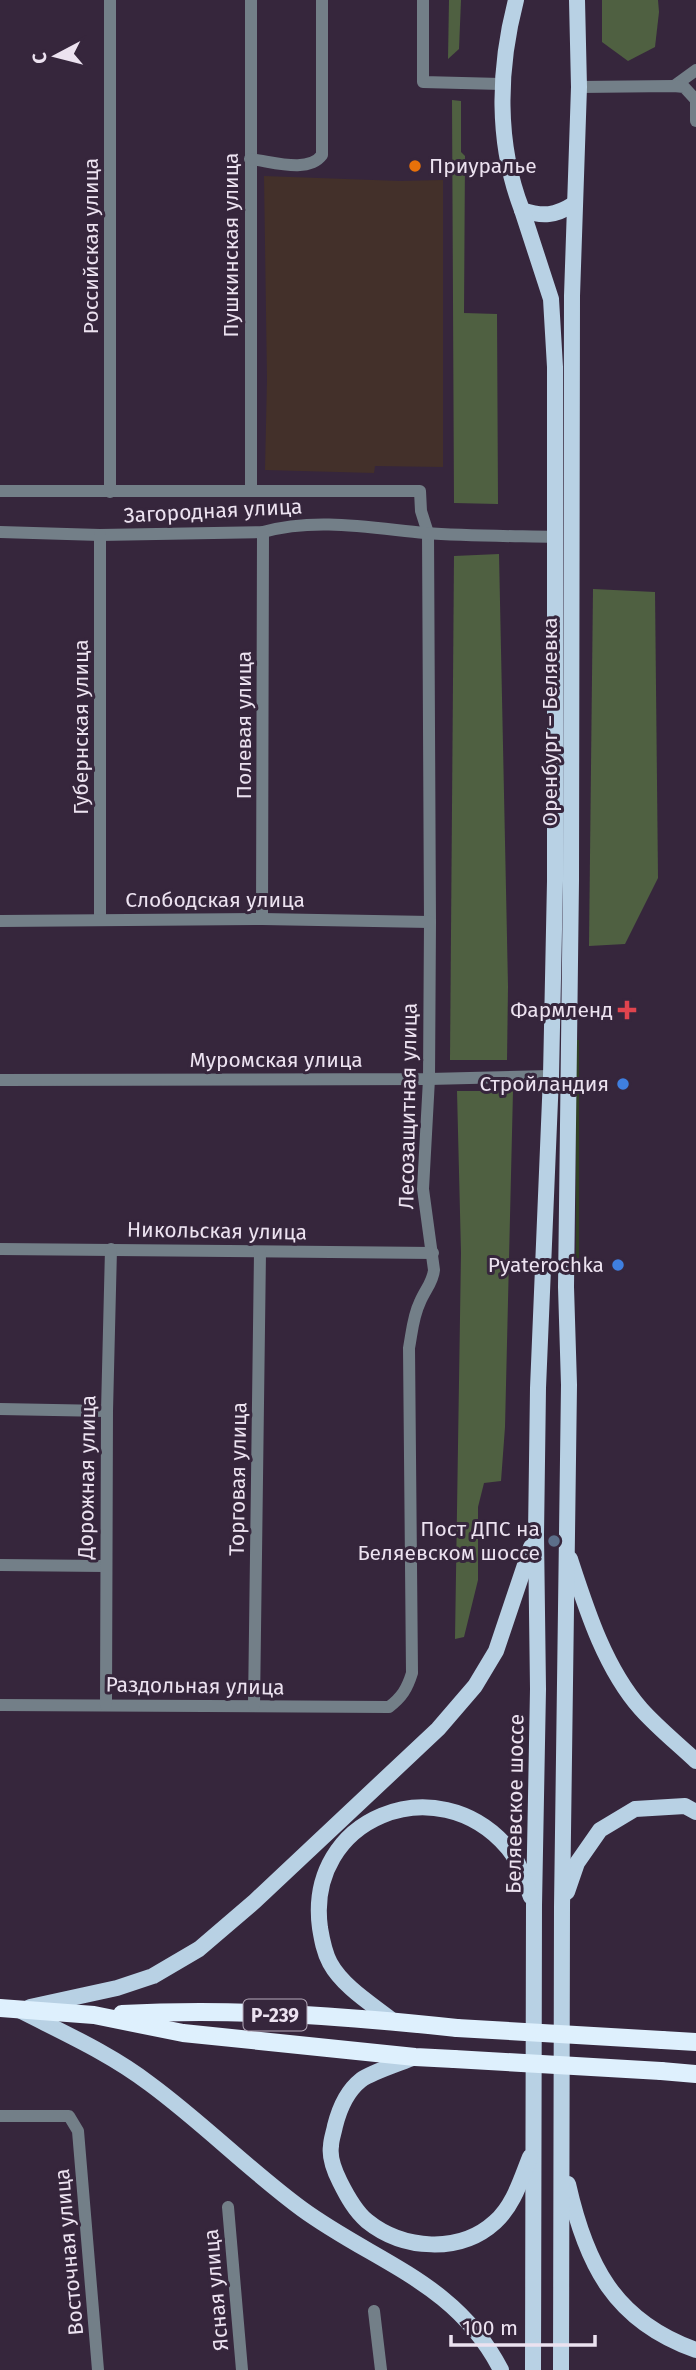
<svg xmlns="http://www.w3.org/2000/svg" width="696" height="2370" font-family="'Fira Sans',sans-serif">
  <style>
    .industrial { fill: #43302a }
    .green { fill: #314024 }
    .forest { fill: #4f6041 }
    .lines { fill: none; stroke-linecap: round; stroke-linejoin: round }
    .minor { stroke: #737f88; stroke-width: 12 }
    .major { stroke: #b8d1e4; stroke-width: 16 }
    .highway { stroke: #def0fd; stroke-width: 18 }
    .highway-bridge { stroke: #def0fd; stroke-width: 18 }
    .food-dot { fill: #e8710a; stroke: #36263c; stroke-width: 2.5 }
    .health-dot { fill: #e0444e; stroke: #36263c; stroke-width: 2.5 }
    .shop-dot { fill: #3f7fe0; stroke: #36263c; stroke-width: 2.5 }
    .service-dot { fill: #5c6f8a; stroke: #36263c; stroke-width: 2.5 }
    .labels { text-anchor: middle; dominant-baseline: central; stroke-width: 6; stroke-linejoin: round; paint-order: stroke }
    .shield { fill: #36263c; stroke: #b5aaba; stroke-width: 2 }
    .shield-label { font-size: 19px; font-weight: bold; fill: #ece2f0 }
    .poi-label { font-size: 21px; fill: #ece2f0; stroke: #36263c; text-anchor: end }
    .street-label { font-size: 21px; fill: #ece2f0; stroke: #36263c }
  </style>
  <rect width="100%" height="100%" fill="#36263c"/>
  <polygon class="industrial" points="264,176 400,181 443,180 443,467 375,466 374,473 265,470 267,379"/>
  <rect class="green" x="576" y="1040" width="3" height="235"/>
  <g class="forest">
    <polygon points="449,0 461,0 459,49 448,59"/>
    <polygon points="602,0 658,0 659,12 655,47 628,61 602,42"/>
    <polygon points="452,100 461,101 461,152 465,156 464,313 497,314 498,504 454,503"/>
    <polygon points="499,554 508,986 507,1060 450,1060 454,556"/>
    <polygon points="593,589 655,592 658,878 625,944 589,946"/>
    <polygon points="457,1091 513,1091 505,1427 501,1481 484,1483 478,1507 478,1580 464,1637 455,1639 461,1253"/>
  </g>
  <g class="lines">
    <g class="minor">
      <polyline points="110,0 110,492"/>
      <polyline points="251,0 251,490"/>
      <polyline points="423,0 423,82 501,84"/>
      <polyline points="674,86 696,70"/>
      <polyline points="579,87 674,86 684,87 696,100"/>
      <polyline points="696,99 696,121"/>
      <path d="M250,159c21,2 58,15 72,-4v-155"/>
      <path d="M0,491h420l1,20 7,22 2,389 -1,157 -6,110 11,81c-1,12 -9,20 -14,32 -7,14 -8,30 -11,46l3,325c-5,16 -10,24 -23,34l-389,-2"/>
      <path d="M0,532l100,3 163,-3c52,-15 109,-4 162,1 43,3 87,3 130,4"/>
      <polyline points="100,919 100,535"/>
      <polyline points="262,919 263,532"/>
      <polyline points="0,921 262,919 430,922"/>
      <polyline points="0,1080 429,1079 551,1076"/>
      <polyline points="0,1249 433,1253"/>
      <polyline points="0,1409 107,1411"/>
      <polyline points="0,1565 105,1566"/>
      <polyline points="106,1705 107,1411 111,1249"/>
      <polyline points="254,1706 260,1252"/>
      <polyline points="0,2116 69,2116 78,2131 98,2370"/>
      <polyline points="228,2207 242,2370"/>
      <polyline points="374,2311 381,2370"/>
    </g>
    <g class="major">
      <path d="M516,0c-18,69 -20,143 6,210 21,7 33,6 52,-6"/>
      <polyline points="522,210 551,299 555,367 555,881 551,1076 538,1388 536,1535 538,1689 534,1905 533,2370"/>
      <path d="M570,1559c17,52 35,109 71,150 17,19 37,35 55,52"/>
      <polyline points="567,1892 577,1863 600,1830 635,1809 685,1806 696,1812"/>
      <polyline points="30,2007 117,1988 153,1976 199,1949 255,1901 438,1729 475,1686 496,1651 531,1547"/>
      <path d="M21,2011c43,22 90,43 129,73 53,39 99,86 152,125 74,54 154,73 199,161"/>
      <path d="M393,2021c-20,-16 -50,-34 -63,-58 -6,-11 -8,-23 -10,-35 -15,-110 117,-163 188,-80 11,13 17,33 23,49"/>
      <path d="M415,2057c-14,6 -43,15 -54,23 -14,11 -22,30 -26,46 -1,6 -4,14 -4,20 -2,12 4,26 9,36 7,14 15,29 27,39 36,29 93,33 128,1 19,-17 26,-43 35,-65"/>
      <path d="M568,2184c18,80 46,137 128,166"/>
      <polyline points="561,2370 562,1907 569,1385 566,1287 571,881 572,296 579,87 577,0"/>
    </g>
    <g class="highway">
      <polyline points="0,2008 94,2015 183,2033 415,2057 454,2059"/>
      <path d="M122,2014c111,-6 224,2 335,14"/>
      <polyline points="662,2040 696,2042"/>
      <polyline points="661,2071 696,2074"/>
    </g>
    <g class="highway-bridge">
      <polyline points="457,2028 662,2040"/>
      <polyline points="454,2059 661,2071"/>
    </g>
  </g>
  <circle class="food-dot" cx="415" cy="166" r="7"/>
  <path class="health-dot" d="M623.5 999.5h7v7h7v7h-7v7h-7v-7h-7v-7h7z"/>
  <g class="shop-dot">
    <circle cx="623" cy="1084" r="7"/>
    <circle cx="618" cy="1265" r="7"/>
  </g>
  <circle class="service-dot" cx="554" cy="1541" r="7"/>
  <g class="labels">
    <rect class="shield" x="243.5" y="1999.5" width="63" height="31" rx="5"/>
    <g class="shield-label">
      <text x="275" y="2015">Р-239</text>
    </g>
    <g class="poi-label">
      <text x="429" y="166" text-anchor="start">Приуралье</text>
      <text x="613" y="1010">Фармленд</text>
      <text x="609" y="1084">Стройландия</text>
      <text x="604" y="1265">Pyaterochka</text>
      <text x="540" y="1529">Пост ДПС на<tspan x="540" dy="24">Беляевском шоссе</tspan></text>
    </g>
    <g class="street-label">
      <text transform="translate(231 245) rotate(-90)">Пушкинская улица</text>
      <text transform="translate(91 246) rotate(-90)">Российская улица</text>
      <text transform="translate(213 511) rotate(-3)">Загородная улица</text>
      <text transform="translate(550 722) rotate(-90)">Оренбург – Беляевка</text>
      <text transform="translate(244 725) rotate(-90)">Полевая улица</text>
      <text transform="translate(81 727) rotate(-90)">Губернская улица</text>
      <text x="215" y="900">Слободская улица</text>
      <text x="276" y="1060">Муромская улица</text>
      <text transform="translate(408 1106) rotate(-89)">Лесозащитная улица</text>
      <text transform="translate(217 1231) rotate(1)">Никольская улица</text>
      <text transform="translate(87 1477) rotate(-89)">Дорожная улица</text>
      <text transform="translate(238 1479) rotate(-89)">Торговая улица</text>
      <text transform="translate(195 1686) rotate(1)">Раздольная улица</text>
      <text transform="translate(515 1804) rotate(-89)">Беляевское шоссе</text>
      <text transform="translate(69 2252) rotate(-95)">Восточная улица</text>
      <text transform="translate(216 2290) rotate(-95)">Ясная улица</text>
    </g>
  </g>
  <g transform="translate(56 56) rotate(263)" stroke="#36263c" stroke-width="5" paint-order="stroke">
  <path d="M0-5L12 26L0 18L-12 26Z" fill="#ece2f0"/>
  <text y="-10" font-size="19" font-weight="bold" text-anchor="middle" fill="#ece2f0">С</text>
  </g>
  <path d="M451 2335v10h144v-10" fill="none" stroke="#ece2f0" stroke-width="3.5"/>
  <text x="462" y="2335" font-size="21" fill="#ece2f0" stroke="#36263c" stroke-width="5" paint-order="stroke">100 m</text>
</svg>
